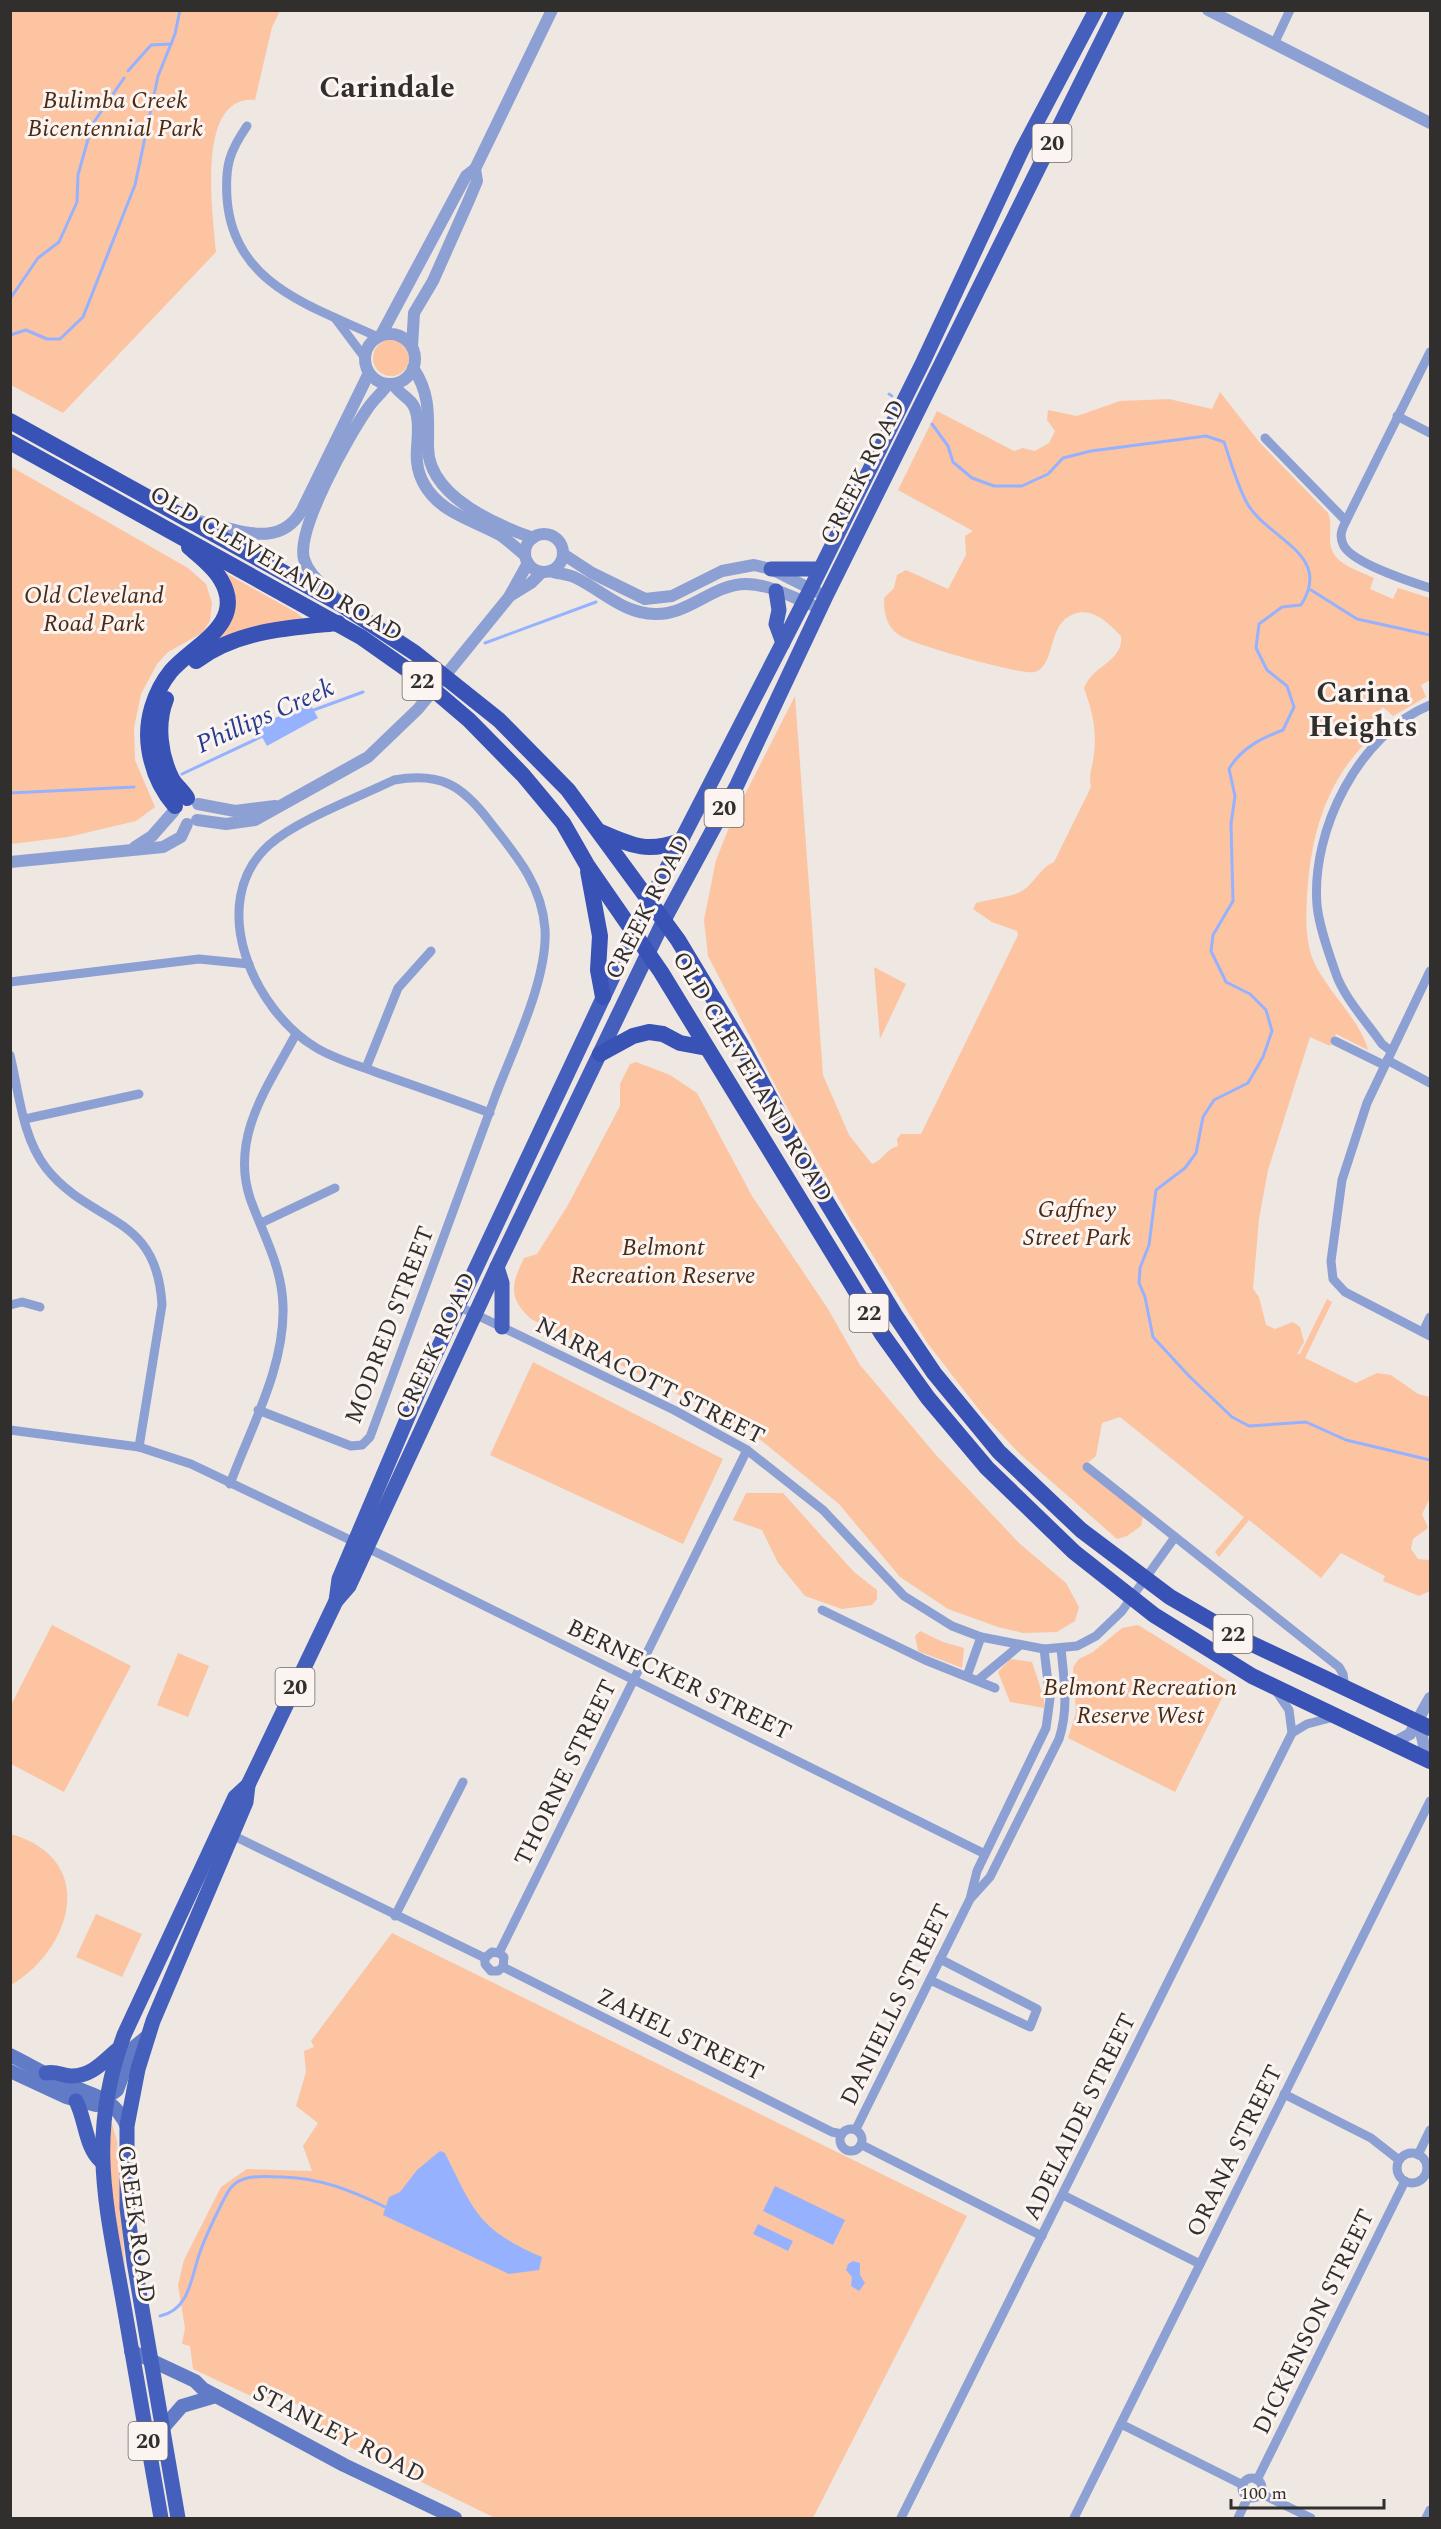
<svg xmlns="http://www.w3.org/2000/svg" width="1441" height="2529" font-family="Spectral,serif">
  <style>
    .green { fill: #fdc4a2 }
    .water { fill: #96b2ff }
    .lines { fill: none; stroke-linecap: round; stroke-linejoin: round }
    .stream { stroke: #96b2ff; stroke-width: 3 }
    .minor { stroke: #8da0d4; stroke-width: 9 }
    .tertiary { stroke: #8da0d4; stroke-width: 12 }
    .secondary { stroke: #617bc7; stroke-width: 14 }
    .primary { stroke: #445fbc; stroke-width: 15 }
    .trunk { stroke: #3852b6; stroke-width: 16 }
    .labels { text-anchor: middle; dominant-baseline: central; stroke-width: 6; stroke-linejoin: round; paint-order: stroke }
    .shield { fill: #fbf4f0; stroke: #6e6a68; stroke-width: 1.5 }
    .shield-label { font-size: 22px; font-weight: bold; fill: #312f2d }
    .park-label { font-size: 24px; font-style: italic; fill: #4a2a15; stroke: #fbf4f0 }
    .street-label { font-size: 24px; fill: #312f2d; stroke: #fbf4f0 }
    .water-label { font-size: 26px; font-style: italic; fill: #253b91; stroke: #fbf4f0 }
    .district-label { font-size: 30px; font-weight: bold; fill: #312f2d; stroke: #fbf4f0 }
  </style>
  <rect width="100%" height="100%" fill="#eee7e2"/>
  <g class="green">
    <path d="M10,11h270l-8,16 -17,73c-60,-6 -42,115 -39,152l-153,161 -52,-28z"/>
    <circle cx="391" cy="358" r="18"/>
    <path d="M1220,392l40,51 68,70c5,12 0,22 3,34 4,18 29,24 43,31l-4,11 23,10 5,-11 32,10v82l-9,5 5,12 -33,19 -10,-9 -15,16 9,9c-50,44 -66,100 -70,164 -1,21 -2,43 6,64 13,30 48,61 55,90l-32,-16 -6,12 -20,-9 -42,133 -9,49 -6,70 6,8 7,28 9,4 18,-7 7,5 4,15 -7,12h3l27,-55 5,3 -27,56 51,25 21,-10 14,2 27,19 12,3v101l-8,16 6,14 -15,11 -2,10 7,10 11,1 1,3v28l-11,5 -36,-15 2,-5 -44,-23 -20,25 -72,-58 -30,37 -4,-5 29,-35 -124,-100 -18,6 -6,33 -13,11 60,50 -2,9 -14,10 -10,3 -97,-85 -36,-38 -56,-72 -78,-125 -64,-113 -78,-150 -4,-36 12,-60 16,-40 63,-124 28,379 26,60 23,29c11,-4 14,-15 26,-18l-1,-7 4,-5h20l97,-199 -1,-4 -25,-9 -19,-13 3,-6c13,-4 30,-5 42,-10 16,-7 20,-24 36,-31l37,-75c-3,-12 2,-21 3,-33 3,-24 -2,-44 -10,-66 9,-23 40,-27 37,-52 -12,-12 -28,-29 -47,-22 -28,10 -17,50 -39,58 -11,4 -125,-28 -136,-37 -13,-9 -15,-22 -15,-37l10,-10 3,-13 9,-5 42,19 18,-34 -1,-19 8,-5 -75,-41 39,-79 77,40 9,-3 12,3 14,-8 6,-12 -8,-11 1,-10 29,6 43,-15 49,-2 43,10z"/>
    <polygon points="10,466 188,568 206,584 212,603 210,621 202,633 168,652 157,664 141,694 134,728 135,760 155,807 136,821 68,837 11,844"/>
    <polygon points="222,571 297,613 306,621 211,641 222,630"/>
    <polygon points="874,967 906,984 880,1039"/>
    <path d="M636,1062l34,13 27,18 55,103 76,113 32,56 76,90 83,88 47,40 13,24 -4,14 -18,11 -34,1 -25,-6 -50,-18 -48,-32 -61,-73 -88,-72 -220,-113c-23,-21 -20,-34 -7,-61l13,-4 31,-49 52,-99v-22l10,-20z"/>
    <polygon points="533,1362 723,1459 683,1544 490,1455"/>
    <polygon points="746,1493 783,1493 854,1572 877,1590 877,1599 872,1605 842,1609 805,1596 778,1563 762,1530 733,1520"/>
    <polygon points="52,1625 131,1666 64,1792 11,1764 11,1705"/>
    <polygon points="1138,1625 1230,1682 1175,1792 1068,1738 1076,1713 1073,1667 1079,1659 1093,1652 1122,1628"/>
    <polygon points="920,1631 943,1642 964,1648 962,1668 918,1651 915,1636"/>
    <polygon points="178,1653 209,1666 188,1717 157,1705"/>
    <polygon points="1010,1659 1032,1662 1044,1698 1044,1708 1010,1702 998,1672"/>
    <path d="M11,1834c87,25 62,114 0,151z"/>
    <polygon points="96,1914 142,1934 122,1977 76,1957"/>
    <polygon points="392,1933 967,2216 813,2518 495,2518 315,2430 310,2413 295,2403 295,2398 278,2389 272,2398 259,2400 193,2369 190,2346 182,2344 185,2328 178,2285 184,2260 221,2187 247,2169 312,2171 303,2146 318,2123 296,2106 306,2072 304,2051 314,2047 311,2041"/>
    <polygon points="110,2117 117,2141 125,2270 104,2154"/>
  </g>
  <g class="water">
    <polygon points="308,700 318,718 267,746 257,728"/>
    <path d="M440,2151l5,2c29,59 34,77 97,104l-3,13 -30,4 -126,-59 6,-18 11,-5 17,-22z"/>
    <polygon points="775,2186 845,2220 833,2245 763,2211"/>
    <polygon points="758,2224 793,2241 788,2251 753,2234"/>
    <polygon points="853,2261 860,2263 860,2275 865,2283 859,2291 851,2286 852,2277 846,2270 848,2264"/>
  </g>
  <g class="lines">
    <g class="stream">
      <polyline points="128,71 151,45 171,44"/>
      <polyline points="10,299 38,258 59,242 77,202 78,175 92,125 124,78"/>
      <polyline points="10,335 26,330 47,339 60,339 83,317 135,185 158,76 175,34 180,10"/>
      <polyline points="889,394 892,396"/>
      <path d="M932,424l16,22 5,16 19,16 22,8h28l26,-12 15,-16 28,-7 115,-15 18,6c7,20 13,43 23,61 20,36 87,51 54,102l-19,2 -23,17 -3,24 11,22 20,16 7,21 -11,23c-21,8 -42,18 -54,39l6,27 -4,28 2,77 -20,34 -2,16 15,31 24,12 16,16 6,21 -9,26 -15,26 -34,17 -11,17 -7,36 -11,15 -29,22 -7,55 -9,23 -1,15 6,14 8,40 36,39 43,41 17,9 57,-4 40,18 84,20"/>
      <polyline points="1311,590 1357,619 1430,635"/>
      <polyline points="485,643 596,602"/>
      <polyline points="311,711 363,692"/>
      <polyline points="182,774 265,735"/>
      <polyline points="10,793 134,787"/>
      <path d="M160,2316c29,-6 31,-37 39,-61 6,-18 14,-34 22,-50 6,-12 10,-22 23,-26 11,-4 26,-2 37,-2 39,1 70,13 104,30"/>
    </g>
    <g class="minor">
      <polyline points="1274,44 1290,10"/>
      <path d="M247,126c-18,26 -22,40 -20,72 6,87 85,108 151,139"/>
      <polyline points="335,318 365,358"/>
      <polyline points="1397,416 1430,433"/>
      <path d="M1265,438l81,83c-4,8 -7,14 -3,23 6,18 68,38 87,44"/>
      <polyline points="1346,521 1430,352"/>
      <polyline points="1430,971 1367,1103 1342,1180 1331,1261 1333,1279 1345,1292 1430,1336"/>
      <polyline points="10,982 199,959 249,964"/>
      <polyline points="1335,1041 1384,1065"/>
      <path d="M1391,1051l-9,-7c-15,-22 -39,-47 -47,-73 -7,-20 -16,-45 -18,-66 -6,-75 42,-171 113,-200"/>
      <path d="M10,1055c9,37 12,82 36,113 46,58 111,44 116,137l-23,142"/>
      <polyline points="1387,1060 1430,1083"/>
      <polyline points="366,1068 398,988 431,951"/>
      <polyline points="25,1119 139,1094"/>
      <polyline points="261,1223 335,1188"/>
      <polyline points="10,1305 22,1302 40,1307"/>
      <polyline points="458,1306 674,1410 747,1450 823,1510 904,1596 952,1626 981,1637 1044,1649 1077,1646 1096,1636 1122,1611 1175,1537"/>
      <polyline points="1423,1332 1430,1317"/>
      <path d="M258,1410l93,36 11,-1 8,-8c42,-113 84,-226 125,-340 18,-48 53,-118 50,-168 -3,-44 -29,-74 -55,-107 -28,-37 -49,-50 -96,-42 -35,17 -97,40 -125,65 -64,58 -15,165 46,202 19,12 42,18 63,26 37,13 75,26 112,40"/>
      <polyline points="10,1430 139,1447 191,1464 388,1558 985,1854"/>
      <polyline points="1087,1467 1339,1667 1343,1674 1345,1688"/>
      <path d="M230,1484c21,-57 55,-117 53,-178 -1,-40 -20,-71 -33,-108 -20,-61 18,-112 46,-164"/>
      <polyline points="822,1610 925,1660 995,1688"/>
      <polyline points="967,1676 981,1637"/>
      <polyline points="978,1680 1019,1646"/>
      <polyline points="1292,1733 1307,1724 1334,1717"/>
      <polyline points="230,1834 485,1958"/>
      <path d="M971,1898l19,-21 69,-138c10,-30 5,-60 2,-90"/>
      <polyline points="395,1916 463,1782"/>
      <polyline points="499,1953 747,1450"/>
      <polyline points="485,1958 492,1952 499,1953 504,1957 503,1967"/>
      <polyline points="485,1958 485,1964 491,1971 498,1971 503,1967"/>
      <polyline points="503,1967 832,2132 842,2134"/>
      <polyline points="930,1980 1030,2027 1037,2009 940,1959"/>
      <polyline points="1284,2094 1371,2138 1399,2160"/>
      <circle cx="851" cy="2140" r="11"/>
      <polyline points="856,2129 970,1899 977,1871 1046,1728 1050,1699 1044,1649"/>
      <polyline points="862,2145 1042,2236"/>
      <circle cx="1412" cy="2168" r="15"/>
      <polyline points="1418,2155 1430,2130"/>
      <polyline points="1063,2195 1200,2264"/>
      <polyline points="1121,2424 1243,2485"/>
      <circle cx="1252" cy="2488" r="10"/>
      <polyline points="1257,2480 1405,2181"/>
      <polyline points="1260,2493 1311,2518"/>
      <polyline points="901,2518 1292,1733 1289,1710 1274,1688"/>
      <polyline points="1074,2518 1430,1801"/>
      <polyline points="1238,2518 1248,2497"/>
      <polyline points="1426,2518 1430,2510"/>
    </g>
    <g class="tertiary">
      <polyline points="1208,10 1430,123"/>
      <circle cx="390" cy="359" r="25"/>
      <polyline points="381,335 466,176 475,169 552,10"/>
      <polyline points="412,347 414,313 433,281 469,200 477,181 475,169"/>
      <path d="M413,368c18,26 15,50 15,79 0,48 66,77 105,91"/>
      <path d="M393,384c6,11 20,14 23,28 7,25 -7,45 8,72 16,29 49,36 76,51 9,6 17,14 25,20"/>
      <path d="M197,521c37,6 81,31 105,-11l67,-137"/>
      <circle cx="544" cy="553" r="19"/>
      <polyline points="563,554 592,573 645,599 672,596 722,571 754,565 771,569 819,593"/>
      <path d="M550,571c9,3 18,3 26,7 27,13 48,36 79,36 34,1 58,-30 91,-30 25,0 51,16 74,24"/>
      <polyline points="510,596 531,583 542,572"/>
      <path d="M336,598c-12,-13 -27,-22 -32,-39 -8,-30 45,-124 64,-151 6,-9 14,-15 20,-24"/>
      <polyline points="198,804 235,811 275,806"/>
      <polyline points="197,820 226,824 255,820 368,757 418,709 509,597 528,563"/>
      <polyline points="135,847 152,836 174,811"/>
      <polyline points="10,862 163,847 181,837 187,824"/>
      <polyline points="1419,1723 1427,1759"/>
      <polyline points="1393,1743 1410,1734 1430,1698"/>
    </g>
    <g class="secondary">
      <path d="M10,2055c20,10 39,21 59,30 27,12 43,11 58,41"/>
      <polyline points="10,2071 66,2097 96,2105 117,2090 132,2049 149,2035"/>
      <polyline points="131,2351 195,2381 203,2389 344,2465 455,2518"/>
      <polyline points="163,2428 182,2406 216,2396"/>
    </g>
    <g class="primary">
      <polyline points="771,569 820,569"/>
      <polyline points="776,591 779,610 776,624 783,643"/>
      <polyline points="497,1267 502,1283 502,1327"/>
      <polyline points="336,1601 339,1579 427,1372 635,930 810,590 923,362 1022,150 1096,10"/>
      <path d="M46,2073c10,-2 15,2 24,3 21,1 33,-14 47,-26"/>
      <path d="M76,2101c10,19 9,46 25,60"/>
      <path d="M161,2518c-12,-68 -24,-137 -36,-206 -18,-104 -39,-173 -1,-277l111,-238 13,-12 88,-184 13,-15 148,-319 167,-347 73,-135 89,-189 291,-586"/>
      <polyline points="178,2518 134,2262 127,2208 127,2126 138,2069 153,2021 246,1802 248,1785"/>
    </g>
    <g class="trunk">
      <polyline points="10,421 342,605 415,653 499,720 568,790 678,940 742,1046 823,1196 895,1315 934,1373 999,1452 1081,1530 1170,1597 1248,1642 1430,1728"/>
      <polyline points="10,442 361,637 422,680 469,720 523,775 563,823 587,865 661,972 882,1334 928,1398 987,1468 1074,1552 1154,1615 1252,1676 1430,1761"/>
      <path d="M196,661c42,-31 92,-33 142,-38"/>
      <path d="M166,699c-10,25 -6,56 6,80 4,7 11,12 15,19"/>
      <path d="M175,806c-14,-16 -23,-37 -26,-58 -4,-27 5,-56 22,-77 22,-26 76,-47 50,-91 -7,-13 -21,-23 -32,-33"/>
      <path d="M601,832c32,14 46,21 79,9"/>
      <polyline points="588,871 600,936 598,970 603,997"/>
      <polyline points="600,1054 633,1036 649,1032 663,1034 680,1043 707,1048"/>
    </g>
  </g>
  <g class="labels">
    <g class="shield">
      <rect x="1032.5" y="124" width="39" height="38" rx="4.5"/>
      <rect x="402.5" y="662" width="39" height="38" rx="4.5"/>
      <rect x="704.5" y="789" width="39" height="38" rx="4.5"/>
      <rect x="849.5" y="1294" width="39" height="38" rx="4.5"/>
      <rect x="1213.5" y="1615" width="39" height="38" rx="4.5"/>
      <rect x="275.5" y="1668" width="39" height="38" rx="4.5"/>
      <rect x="128.5" y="2422" width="39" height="38" rx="4.5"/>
    </g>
    <g class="shield-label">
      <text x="1052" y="143">20</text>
      <text x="422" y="681">22</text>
      <text x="724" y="808">20</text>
      <text x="869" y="1313">22</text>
      <text x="1233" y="1634">22</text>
      <text x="295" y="1687">20</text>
      <text x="148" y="2441">20</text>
    </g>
    <g class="park-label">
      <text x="115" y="101">Bulimba Creek<tspan x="115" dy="28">Bicentennial Park</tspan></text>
      <text x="94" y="596">Old Cleveland<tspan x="94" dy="28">Road Park</tspan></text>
      <text x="1077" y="1210">Gaffney<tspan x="1077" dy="28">Street Park</tspan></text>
      <text x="663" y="1248">Belmont<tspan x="663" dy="28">Recreation Reserve</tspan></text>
      <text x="1140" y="1688">Belmont Recreation<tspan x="1140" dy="28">Reserve West</tspan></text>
    </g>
    <g class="street-label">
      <text transform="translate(863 472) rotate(-63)">CREEK ROAD</text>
      <text transform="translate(276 564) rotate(30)">OLD CLEVELAND ROAD</text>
      <text transform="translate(648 907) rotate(-63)">CREEK ROAD</text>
      <text transform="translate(752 1077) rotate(59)">OLD CLEVELAND ROAD</text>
      <text transform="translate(390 1325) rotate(-69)">MODRED STREET</text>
      <text transform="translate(436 1346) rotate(-65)">CREEK ROAD</text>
      <text transform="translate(650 1381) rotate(27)">NARRACOTT STREET</text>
      <text transform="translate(679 1680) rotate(26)">BERNECKER STREET</text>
      <text transform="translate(566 1773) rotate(-64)">THORNE STREET</text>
      <text transform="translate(896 2005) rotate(-64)">DANIELLS STREET</text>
      <text transform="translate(680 2035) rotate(26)">ZAHEL STREET</text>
      <text transform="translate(1080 2117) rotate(-64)">ADELAIDE STREET</text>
      <text transform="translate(1235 2151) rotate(-64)">ORANA STREET</text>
      <text transform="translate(136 2224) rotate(82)">CREEK ROAD</text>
      <text transform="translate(1314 2322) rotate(-64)">DICKENSON STREET</text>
      <text transform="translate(339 2434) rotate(27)">STANLEY ROAD</text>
    </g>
    <g class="water-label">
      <text transform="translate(265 716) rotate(-24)">Phillips Creek</text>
    </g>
    <g class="district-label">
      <text x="387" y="88">Carindale</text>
      <text x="1363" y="693">Carina<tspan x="1363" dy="34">Heights</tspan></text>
    </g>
  </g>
  <rect width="1441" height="2529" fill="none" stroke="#312f2d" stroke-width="24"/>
  <path d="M1231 2499v9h153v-9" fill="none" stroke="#312f2d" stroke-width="3"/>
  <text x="1240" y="2499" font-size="18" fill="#312f2d" stroke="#fbf4f0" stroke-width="4.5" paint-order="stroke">100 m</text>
</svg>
